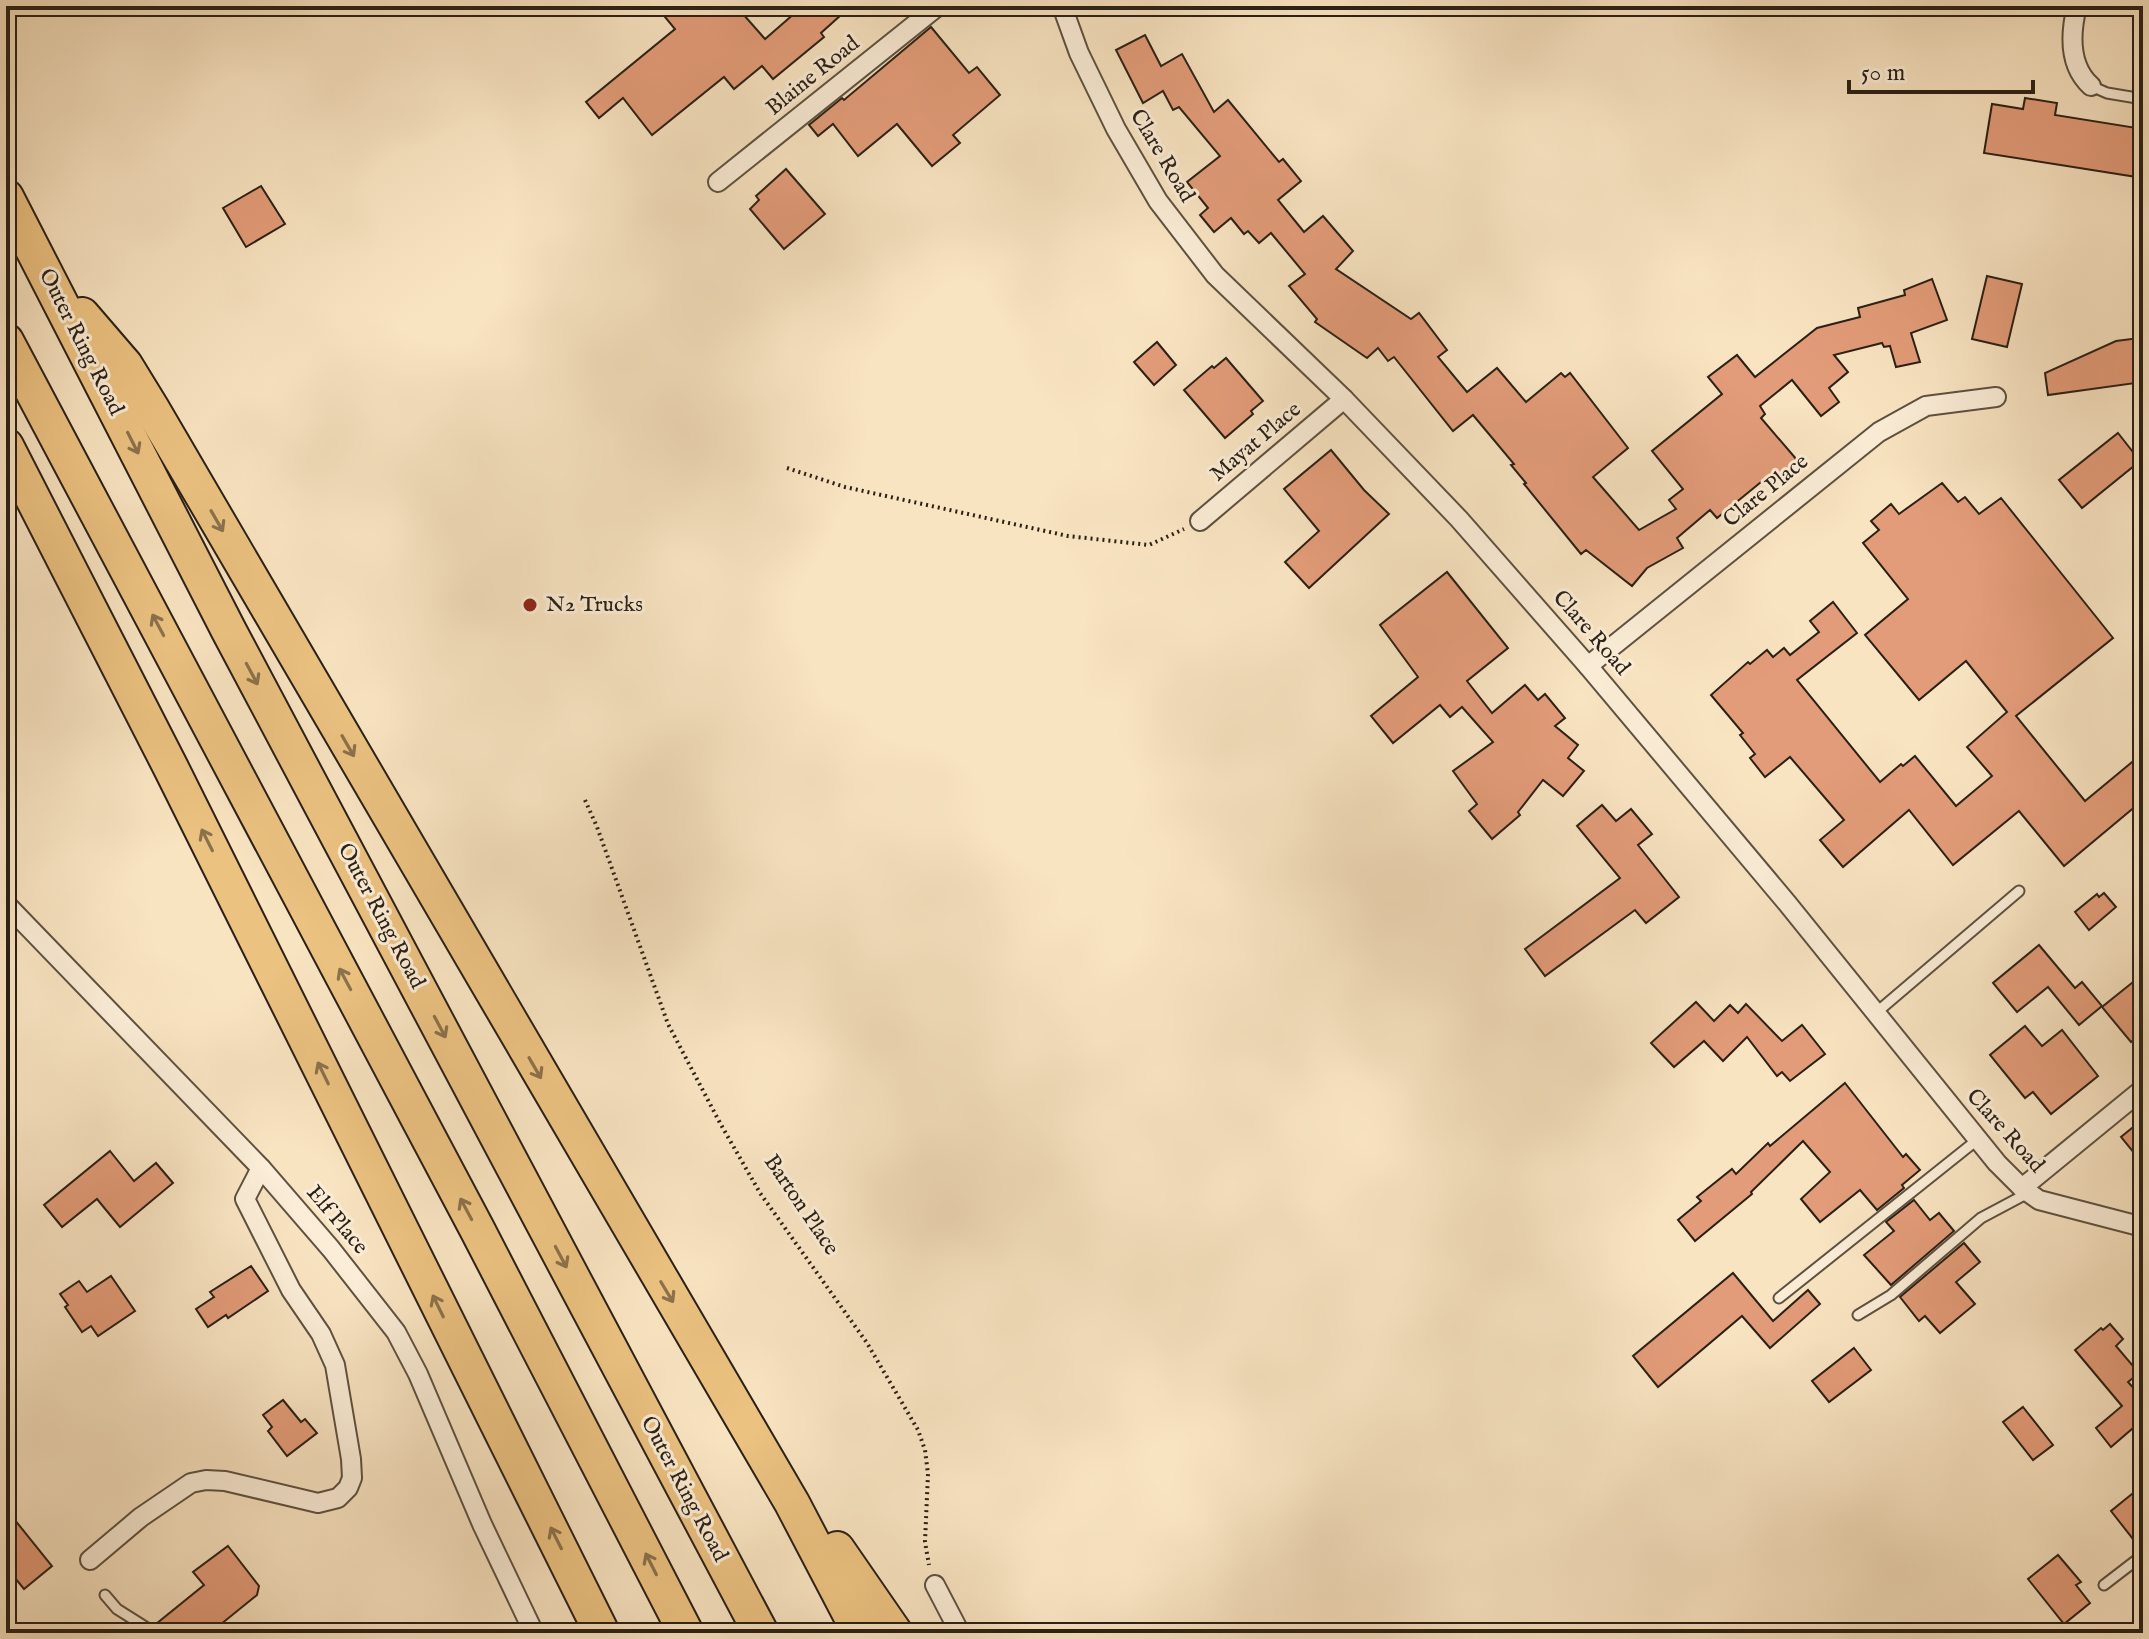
<svg xmlns="http://www.w3.org/2000/svg" width="2149" height="1639" font-family="'IM FELL English',serif">
  <style>
    .building { fill: #e39c79; stroke: #2a2016; stroke-width: 2 }
    .lines { fill: none; stroke-linecap: round; stroke-linejoin: round }
    .service-casing { stroke: #5e5141; stroke-width: 13 }
    .minor-casing { stroke: #5e5141; stroke-width: 22 }
    .motorway-casing { stroke: #2a2016; stroke-width: 38 }
    .path { stroke: #2a2016; stroke-width: 4; stroke-dasharray: 2 4; stroke-linecap: butt }
    .service { stroke: #fbedd7; stroke-width: 9 }
    .minor { stroke: #fbedd7; stroke-width: 18 }
    .motorway { stroke: #ecc281; stroke-width: 34 }
    .oneway { stroke: #8b714c }
    .poi-dot { fill: #8f2418; stroke: #fbedd7; stroke-width: 3 }
    .labels { text-anchor: middle; dominant-baseline: central; stroke-width: 6; stroke-linejoin: round; paint-order: stroke }
    .street-label { font-size: 22px; fill: #2a2016; stroke: #fbedd7 }
    .poi-label { font-size: 22px; fill: #2a2016; stroke: #fbedd7; text-anchor: start }
  </style>
  <rect width="100%" height="100%" fill="#f9e4c2"/>
  <filter id="stains"><feTurbulence type="fractalNoise" baseFrequency=".0025" numOctaves="4"/><feColorMatrix values="0 0 0 0 .2 0 0 0 0 .09 0 0 0 0 .02 0 0 0 .5 -.17"/></filter>
  <radialGradient id="worn" r=".72"><stop offset=".6" stop-color="#630" stop-opacity="0"/><stop offset="1" stop-color="#630" stop-opacity=".3"/></radialGradient>
  <g class="building">
    <polygon points="656,6 736,6 765,39 803,6 851,6 821,33 824,37 773,79 762,66 734,89 724,77 652,135 623,98 599,118 586,102 675,29"/>
    <polygon points="931,27 969,73 977,67 1000,95 953,135 960,143 932,166 897,124 858,156 833,124 818,136 809,125 842,98 844,100"/>
    <polygon points="1145,35 1161,66 1182,54 1214,112 1228,100 1279,162 1283,159 1301,181 1278,200 1304,232 1323,216 1353,251 1336,269 1411,319 1419,313 1447,350 1438,357 1467,392 1497,368 1526,402 1561,373 1565,377 1570,373 1628,448 1593,477 1639,530 1676,509 1669,500 1683,489 1652,451 1722,394 1708,377 1737,355 1755,377 1817,328 1860,317 1858,308 1905,295 1904,290 1932,279 1947,320 1911,333 1920,362 1896,367 1890,346 1884,347 1882,343 1834,355 1848,372 1829,388 1839,402 1821,416 1792,380 1760,406 1765,414 1761,418 1797,460 1777,478 1772,473 1717,518 1710,510 1677,538 1683,548 1647,568 1632,586 1586,550 1581,554 1524,484 1526,483 1511,465 1514,464 1473,415 1453,431 1394,357 1388,361 1378,348 1367,358 1315,322 1317,319 1289,286 1305,274 1271,233 1259,243 1248,231 1244,234 1231,218 1214,232 1200,215 1208,208 1187,182 1220,156 1179,107 1173,110 1163,91 1143,103 1116,50"/>
    <polygon points="2025,98 2057,103 2055,115 2143,129 2143,178 1984,153 1992,104 2023,109"/>
    <polygon points="786,169 825,214 784,249 750,209 759,200 756,196"/>
    <polygon points="261,186 285,224 246,247 223,208"/>
    <polygon points="1987,276 2022,284 2007,347 1972,339"/>
    <polygon points="2139,338 2143,357 2143,382 2048,395 2045,373 2116,341"/>
    <polygon points="1157,342 1176,365 1154,385 1134,362"/>
    <polygon points="1226,358 1263,401 1251,411 1253,414 1225,438 1184,390 1212,366 1214,368"/>
    <polygon points="2118,433 2140,461 2082,508 2059,480"/>
    <polygon points="1331,450 1364,490 1389,514 1309,588 1285,562 1319,531 1284,489"/>
    <polygon points="1942,483 1958,502 1965,497 1979,514 2001,498 2113,638 2016,716 2085,801 2143,753 2143,800 2064,866 2019,811 1953,865 1909,810 1843,867 1820,840 1844,820 1790,757 1765,777 1750,758 1755,754 1740,735 1743,733 1711,695 1748,662 1750,664 1767,650 1773,657 1784,648 1790,655 1819,632 1810,621 1833,602 1857,633 1797,680 1880,782 1901,764 1903,766 1915,756 1956,806 1992,776 1967,747 2007,712 1966,661 1919,700 1865,635 1908,599 1863,543 1879,530 1871,521 1891,504 1899,514"/>
    <polygon points="1447,572 1508,648 1467,681 1492,713 1525,685 1538,700 1545,694 1565,718 1555,726 1578,745 1568,758 1584,771 1563,796 1543,780 1518,812 1520,815 1492,839 1469,811 1477,804 1453,771 1493,742 1462,707 1450,717 1440,705 1393,743 1371,716 1418,677 1380,625"/>
    <polygon points="1602,805 1616,821 1631,809 1652,834 1638,845 1679,897 1646,923 1635,910 1545,976 1525,949 1620,878 1577,826"/>
    <polygon points="2104,893 2116,907 2089,930 2075,912 2097,894 2099,897"/>
    <polygon points="2039,945 2075,988 2082,982 2102,1006 2079,1025 2048,987 2017,1012 1993,983"/>
    <polygon points="2143,974 2143,1032 2131,1042 2102,1007"/>
    <polygon points="1696,1002 1714,1021 1730,1005 1738,1013 1746,1004 1782,1041 1802,1025 1825,1054 1790,1081 1782,1072 1777,1076 1747,1037 1723,1061 1704,1041 1674,1067 1651,1043"/>
    <polygon points="2025,1026 2042,1046 2062,1030 2098,1076 2051,1114 2033,1092 2025,1098 1990,1055"/>
    <polygon points="1845,1083 1903,1157 1906,1154 1920,1170 1902,1185 1904,1188 1877,1210 1860,1190 1820,1222 1801,1199 1830,1172 1803,1141 1751,1192 1752,1194 1695,1241 1678,1220 1701,1201 1697,1197 1732,1169 1736,1174 1768,1143 1770,1146"/>
    <polygon points="2143,1119 2143,1164 2121,1137"/>
    <polygon points="110,1151 134,1181 156,1163 173,1183 120,1227 97,1199 62,1227 44,1205"/>
    <polygon points="1914,1200 1930,1220 1939,1213 1954,1231 1891,1285 1864,1255 1894,1231 1886,1222"/>
    <polygon points="1964,1243 1980,1262 1956,1282 1975,1304 1940,1333 1925,1316 1919,1321 1900,1297"/>
    <polygon points="251,1266 268,1291 228,1318 226,1315 208,1327 196,1309 214,1297 210,1292"/>
    <polygon points="1733,1273 1773,1321 1808,1290 1820,1304 1770,1348 1742,1316 1658,1387 1633,1356"/>
    <polygon points="111,1276 135,1311 98,1336 91,1326 82,1332 65,1307 68,1305 60,1294 79,1281 87,1292"/>
    <polygon points="2110,1324 2123,1339 2116,1346 2139,1373 2128,1382 2138,1393 2143,1389 2143,1442 2132,1429 2111,1447 2096,1428 2122,1406 2075,1350 2101,1328 2103,1330"/>
    <polygon points="1854,1348 1871,1370 1829,1402 1812,1381"/>
    <polygon points="283,1400 301,1422 305,1419 317,1433 287,1456 268,1431 272,1427 263,1415"/>
    <polygon points="2023,1407 2053,1445 2033,1460 2003,1422"/>
    <polygon points="2143,1485 2143,1548 2140,1548 2111,1511"/>
    <polygon points="6,1509 52,1566 24,1589 6,1567"/>
    <polygon points="228,1546 259,1586 257,1595 210,1633 162,1633 156,1624 204,1585 193,1572"/>
    <polygon points="2058,1555 2081,1582 2076,1585 2090,1603 2064,1624 2028,1579"/>
  </g>
  <g class="lines">
    <defs>
      <g id="service">
        <polyline points="2091,86 2107,93 2143,99"/>
        <polyline points="1877,1012 2019,891"/>
        <polyline points="1779,1298 1977,1140"/>
        <polyline points="1858,1315 1891,1295 1981,1218 2028,1193"/>
        <polyline points="2104,1585 2143,1555"/>
        <polyline points="105,1595 117,1609 155,1633"/>
      </g>
      <g id="minor">
        <polyline points="1062,6 1079,53 1116,129 1158,201 1215,275 1344,399 1459,519 1588,666 1787,903 1997,1163 2022,1188 2039,1200 2143,1227"/>
        <path d="M2077,6c-7,28 -8,60 14,80"/>
        <polyline points="718,182 938,6"/>
        <polyline points="1200,521 1344,399"/>
        <polyline points="1588,666 1879,432 1926,406 1996,397"/>
        <polyline points="6,904 261,1168 331,1249 396,1332 418,1374 482,1524 534,1633"/>
        <polyline points="2022,1188 2143,1089"/>
        <polyline points="90,1560 141,1517 191,1483 206,1480 225,1481 318,1503 338,1498 348,1488 352,1478 351,1459 335,1365 321,1334 291,1290 245,1199 261,1168"/>
        <polyline points="935,1585 960,1633"/>
      </g>
      <g id="motorway">
        <polyline points="6,197 229,631 761,1633"/>
        <polyline points="82,315 125,365 152,409 792,1503 860,1633"/>
        <polyline points="6,341 477,1229 686,1633"/>
        <polyline points="6,446 171,768 602,1633"/>
        <polyline points="837,1549 895,1633"/>
      </g>
    </defs>
    <use href="#service" class="service-casing"/>
    <use href="#minor" class="minor-casing"/>
    <use href="#motorway" class="motorway-casing"/>
    <g class="path">
      <polyline points="787,468 845,487 1068,536 1149,545 1184,529"/>
      <polyline points="585,800 597,827 668,1024 720,1123 760,1193 867,1343 918,1430 925,1450 928,1474 925,1542 929,1565"/>
    </g>
    <use href="#service" class="service"/>
    <use href="#minor" class="minor"/>
    <use href="#motorway" class="motorway"/>
  </g>
  <defs><path id="oneway-shaft" d="M-6 0H5M1.5-3L5.5 0L1.5 3" fill="none" stroke-width="1.6" stroke-linecap="round" stroke-linejoin="round" transform="scale(2)"/></defs>
  <g class="oneway">
    <use href="#oneway-shaft" transform="translate(133 443) rotate(63)"/>
    <use href="#oneway-shaft" transform="translate(217 521) rotate(60)"/>
    <use href="#oneway-shaft" transform="translate(158 625) rotate(-118)"/>
    <use href="#oneway-shaft" transform="translate(252 674) rotate(62)"/>
    <use href="#oneway-shaft" transform="translate(348 746) rotate(60)"/>
    <use href="#oneway-shaft" transform="translate(207 840) rotate(-117)"/>
    <use href="#oneway-shaft" transform="translate(345 979) rotate(-118)"/>
    <use href="#oneway-shaft" transform="translate(440 1027) rotate(62)"/>
    <use href="#oneway-shaft" transform="translate(535 1068) rotate(60)"/>
    <use href="#oneway-shaft" transform="translate(323 1073) rotate(-116)"/>
    <use href="#oneway-shaft" transform="translate(466 1209) rotate(-118)"/>
    <use href="#oneway-shaft" transform="translate(561 1257) rotate(62)"/>
    <use href="#oneway-shaft" transform="translate(667 1292) rotate(59)"/>
    <use href="#oneway-shaft" transform="translate(438 1306) rotate(-116)"/>
    <use href="#oneway-shaft" transform="translate(556 1538) rotate(-117)"/>
    <use href="#oneway-shaft" transform="translate(651 1564) rotate(-117)"/>
  </g>
  <circle class="poi-dot" cx="530" cy="605" r="8"/>
  <g class="labels">
    <g class="street-label">
      <text transform="translate(813 76) rotate(-39)">Blaine Road</text>
      <text transform="translate(1162 156) rotate(59)">Clare Road</text>
      <text transform="translate(81 342) rotate(63)">Outer Ring Road</text>
      <text transform="translate(1256 442) rotate(-40)">Mayat Place</text>
      <text transform="translate(1766 491) rotate(-39)">Clare Place</text>
      <text transform="translate(1591 633) rotate(49)">Clare Road</text>
      <text transform="translate(381 916) rotate(62)">Outer Ring Road</text>
      <text transform="translate(2005 1131) rotate(48)">Clare Road</text>
      <text transform="translate(801 1205) rotate(56)">Barton Place</text>
      <text transform="translate(337 1220) rotate(50)">Elf Place</text>
      <text transform="translate(684 1489) rotate(62)">Outer Ring Road</text>
    </g>
    <g class="poi-label">
      <text x="546" y="605">N2 Trucks</text>
    </g>
  </g>
  <rect width="2149" height="1639" fill="none" stroke="#f9e4c2" stroke-width="32"/>
  <rect x="8" y="8" width="2133" height="1623" fill="none" stroke="#2a2016" stroke-width="4"/>
  <rect x="16" y="16" width="2117" height="1607" fill="none" stroke="#2a2016" stroke-width="2"/>
  <path d="M1849 80v12h184v-12" fill="none" stroke="#2a2016" stroke-width="4"/>
  <text x="1861" y="80" font-size="24" fill="#2a2016" stroke="#fbedd7" stroke-width="6" paint-order="stroke">50 m</text>
  <rect width="100%" height="100%" filter="url(#stains)"/>
  <rect width="100%" height="100%" fill="url(#worn)"/>
</svg>
